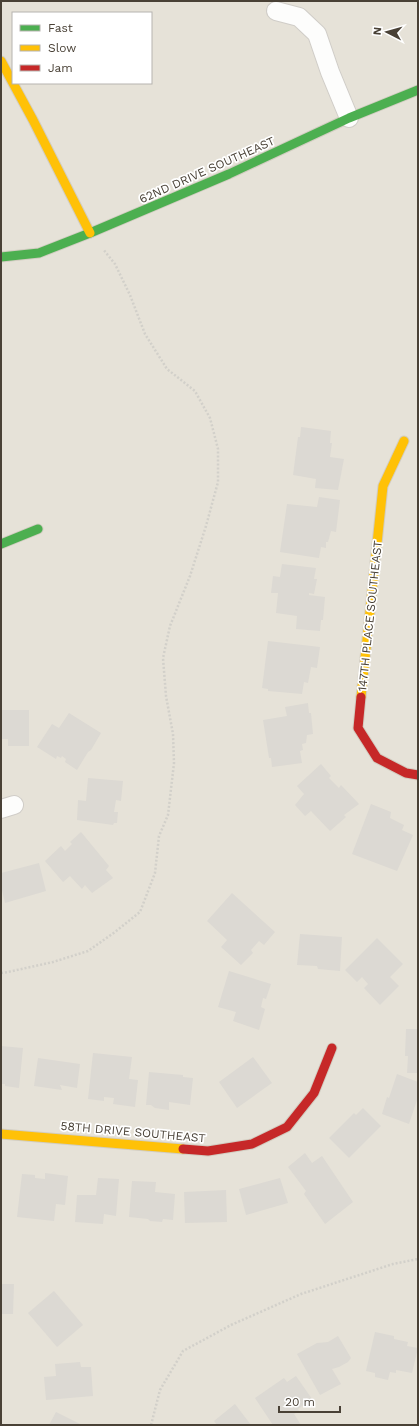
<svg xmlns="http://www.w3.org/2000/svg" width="419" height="1426" font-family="'Work Sans',sans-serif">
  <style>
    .residential { fill: #e6e2d8; fill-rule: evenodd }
    .building { fill: #dcd9d3 }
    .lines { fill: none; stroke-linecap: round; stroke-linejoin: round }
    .street-casing { stroke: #d0cdc8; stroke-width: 20 }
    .fast-casing { stroke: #d2cdc1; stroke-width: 11 }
    .slow-casing { stroke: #d2cdc1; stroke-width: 11 }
    .jam-casing { stroke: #d2cdc1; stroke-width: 11 }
    .path { stroke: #d2d0ca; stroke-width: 2.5; stroke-dasharray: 2 2; stroke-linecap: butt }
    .street { stroke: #fdfdfc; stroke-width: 18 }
    .fast { stroke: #4caf50; stroke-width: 9 }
    .slow { stroke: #ffc107; stroke-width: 9 }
    .jam { stroke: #c62828; stroke-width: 9 }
    .labels { text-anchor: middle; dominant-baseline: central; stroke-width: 3.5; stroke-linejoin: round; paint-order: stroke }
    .street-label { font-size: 12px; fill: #494136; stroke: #fff }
  </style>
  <rect width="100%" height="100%" fill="#f2f0eb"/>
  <path class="residential" d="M1,1h417v1424h-417zM13,13h138v70h-138z"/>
  <g class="building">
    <polygon points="301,427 331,431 330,443 332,443 330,457 344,459 338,490 315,488 316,479 293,475 298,437 300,437"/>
    <polygon points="319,497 340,500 336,532 331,531 328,542 326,542 326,548 321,547 319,558 280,552 287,504 317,507"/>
    <polygon points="282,564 316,568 314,579 317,579 314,594 309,593 309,595 325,597 323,620 321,620 320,631 296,629 297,616 276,613 278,593 271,593 273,576 280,577"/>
    <polygon points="268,641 320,647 317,668 311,667 308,683 304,682 302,694 268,691 268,689 262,688"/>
    <polygon points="308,703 309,713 311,713 313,734 307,735 306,743 302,744 303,750 300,751 302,763 272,767 271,758 269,758 263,720 287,716 285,707"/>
    <polygon points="1,710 29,710 29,746 8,746 8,739 1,739"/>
    <polygon points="69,713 101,733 91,750 88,752 77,770 65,762 66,759 62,756 61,758 57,756 56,759 37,747 52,724 59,728"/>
    <polygon points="321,764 331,776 329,778 339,788 341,785 359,804 344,815 346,817 330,831 311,811 305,816 295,805 304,794 297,786"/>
    <polygon points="88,778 123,781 121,801 116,800 114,812 118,812 117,823 114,823 113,825 77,820 78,800 86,801"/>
    <polygon points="371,804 391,812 390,818 404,825 402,830 413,835 397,871 352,854"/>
    <polygon points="81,832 109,866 106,870 113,878 92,893 85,885 82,889 70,876 63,882 45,861 61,846 65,851 72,844 70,842"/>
    <polygon points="39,863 46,891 5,903 1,886 1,873"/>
    <polygon points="232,893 275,932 264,945 259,941 251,950 253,953 241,965 221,947 227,940 207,921"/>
    <polygon points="300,934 342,937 340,971 318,969 317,966 297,965"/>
    <polygon points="377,938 403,964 390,977 399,986 380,1005 364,988 368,984 362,977 357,982 345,970"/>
    <polygon points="229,971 271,984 266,999 263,998 261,1007 265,1009 259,1030 233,1021 236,1012 218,1007"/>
    <polygon points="406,1029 418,1029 418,1073 407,1073 408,1056 405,1056"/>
    <polygon points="1,1046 23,1048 19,1088 5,1086 5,1084 1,1084"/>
    <polygon points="93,1053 132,1057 129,1079 138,1080 135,1107 113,1104 114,1098 104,1097 104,1101 88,1099"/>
    <polygon points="253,1057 272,1083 237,1108 219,1082"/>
    <polygon points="38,1058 80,1064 77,1088 60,1085 62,1090 34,1086"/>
    <polygon points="149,1072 183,1075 183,1077 193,1078 190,1105 169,1102 169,1110 155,1108 151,1105 146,1105"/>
    <polygon points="397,1074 418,1082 418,1097 409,1124 382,1114 387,1097 389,1098"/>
    <polygon points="363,1108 381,1126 349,1158 329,1138 354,1113 356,1115"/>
    <polygon points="305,1153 312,1163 322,1156 353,1202 325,1224 304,1194 306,1191 288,1167"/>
    <polygon points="45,1173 68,1176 65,1205 56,1204 54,1221 17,1217 22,1174 35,1175 35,1178 45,1179"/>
    <polygon points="98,1178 119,1179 116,1216 104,1214 103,1224 75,1222 77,1195 96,1195"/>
    <polygon points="280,1178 288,1203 246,1215 239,1189"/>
    <polygon points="132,1181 156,1182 155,1192 175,1194 173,1220 163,1219 162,1222 150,1221 148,1219 129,1217"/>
    <polygon points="226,1190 227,1222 185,1223 184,1192"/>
    <polygon points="1,1284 14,1284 13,1314 1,1314"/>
    <polygon points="54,1291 83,1325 57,1347 28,1313"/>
    <polygon points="375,1332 394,1336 394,1339 408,1342 407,1346 418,1348 412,1373 396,1370 396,1373 390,1372 388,1380 375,1377 375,1373 366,1371"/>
    <polygon points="338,1336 351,1358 348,1362 339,1367 332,1369 341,1384 320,1395 297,1354 317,1343 328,1342"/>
    <polygon points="80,1362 81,1367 91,1367 93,1396 46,1400 44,1377 56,1376 55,1364"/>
    <polygon points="296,1376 312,1399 298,1409 299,1411 294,1414 301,1425 273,1425 255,1398 284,1378 287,1382"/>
    <polygon points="235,1404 251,1425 217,1425 214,1421"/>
    <polygon points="56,1412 82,1425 49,1425"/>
  </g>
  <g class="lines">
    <defs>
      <g id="street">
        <polyline points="276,11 299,17 317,34 330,72 349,118"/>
        <polyline points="1,809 14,805"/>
      </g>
      <g id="fast">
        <polyline points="1,257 39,253 90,233 229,174 349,118 418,90"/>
        <polyline points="1,544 38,529"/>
      </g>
      <g id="slow">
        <polyline points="1,61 33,120 90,233"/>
        <polyline points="361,697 383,486 404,441"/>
        <polyline points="1,1134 183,1149"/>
      </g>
      <g id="jam">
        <polyline points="361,697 358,728 377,758 406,773 418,775"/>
        <polyline points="183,1149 208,1151 252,1144 287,1127 314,1093 332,1048"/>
      </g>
    </defs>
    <use href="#street" class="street-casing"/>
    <use href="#fast" class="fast-casing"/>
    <use href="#slow" class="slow-casing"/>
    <use href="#jam" class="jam-casing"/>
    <g class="path">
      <polyline points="1,973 8,972 53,962 88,951 115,932 140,912 155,873 159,836 168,815 174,763 173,734 166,696 163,658 170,626 190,576 206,526 218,482 218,449 210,418 195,391 167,369 145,334 130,295 115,264 103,249"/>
      <polyline points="151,1425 160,1390 183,1351 231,1325 301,1294 393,1264 418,1259"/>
    </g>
    <use href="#street" class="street"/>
    <use href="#fast" class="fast"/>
    <use href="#slow" class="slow"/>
    <use href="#jam" class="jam"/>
  </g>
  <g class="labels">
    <g class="street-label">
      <text transform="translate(207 170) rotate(-24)">62ND DRIVE SOUTHEAST</text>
      <text transform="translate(370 616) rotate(-84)">147TH PLACE SOUTHEAST</text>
      <text transform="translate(133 1132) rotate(5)">58TH DRIVE SOUTHEAST</text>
    </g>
  </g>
  <rect width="419" height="1426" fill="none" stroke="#494136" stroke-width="4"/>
  <rect x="12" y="12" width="140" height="72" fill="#ffffff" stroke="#b6b3af"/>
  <rect x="20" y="25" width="20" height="6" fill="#4caf50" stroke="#b6b3af"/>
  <text x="48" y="32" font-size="12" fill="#494136">Fast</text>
  <rect x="20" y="45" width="20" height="6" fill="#ffc107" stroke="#b6b3af"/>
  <text x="48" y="52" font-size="12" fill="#494136">Slow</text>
  <rect x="20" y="65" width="20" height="6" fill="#c62828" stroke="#b6b3af"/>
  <text x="48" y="72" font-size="12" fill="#494136">Jam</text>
  <g transform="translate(387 32) rotate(276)" stroke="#ffffff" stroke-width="3" paint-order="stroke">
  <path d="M0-3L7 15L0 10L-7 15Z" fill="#494136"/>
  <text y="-6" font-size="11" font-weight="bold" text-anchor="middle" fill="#494136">N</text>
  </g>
  <path d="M279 1406v6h61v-6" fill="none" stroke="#494136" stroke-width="2"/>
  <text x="285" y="1406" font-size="12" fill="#494136" stroke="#ffffff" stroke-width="3" paint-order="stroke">20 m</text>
</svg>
